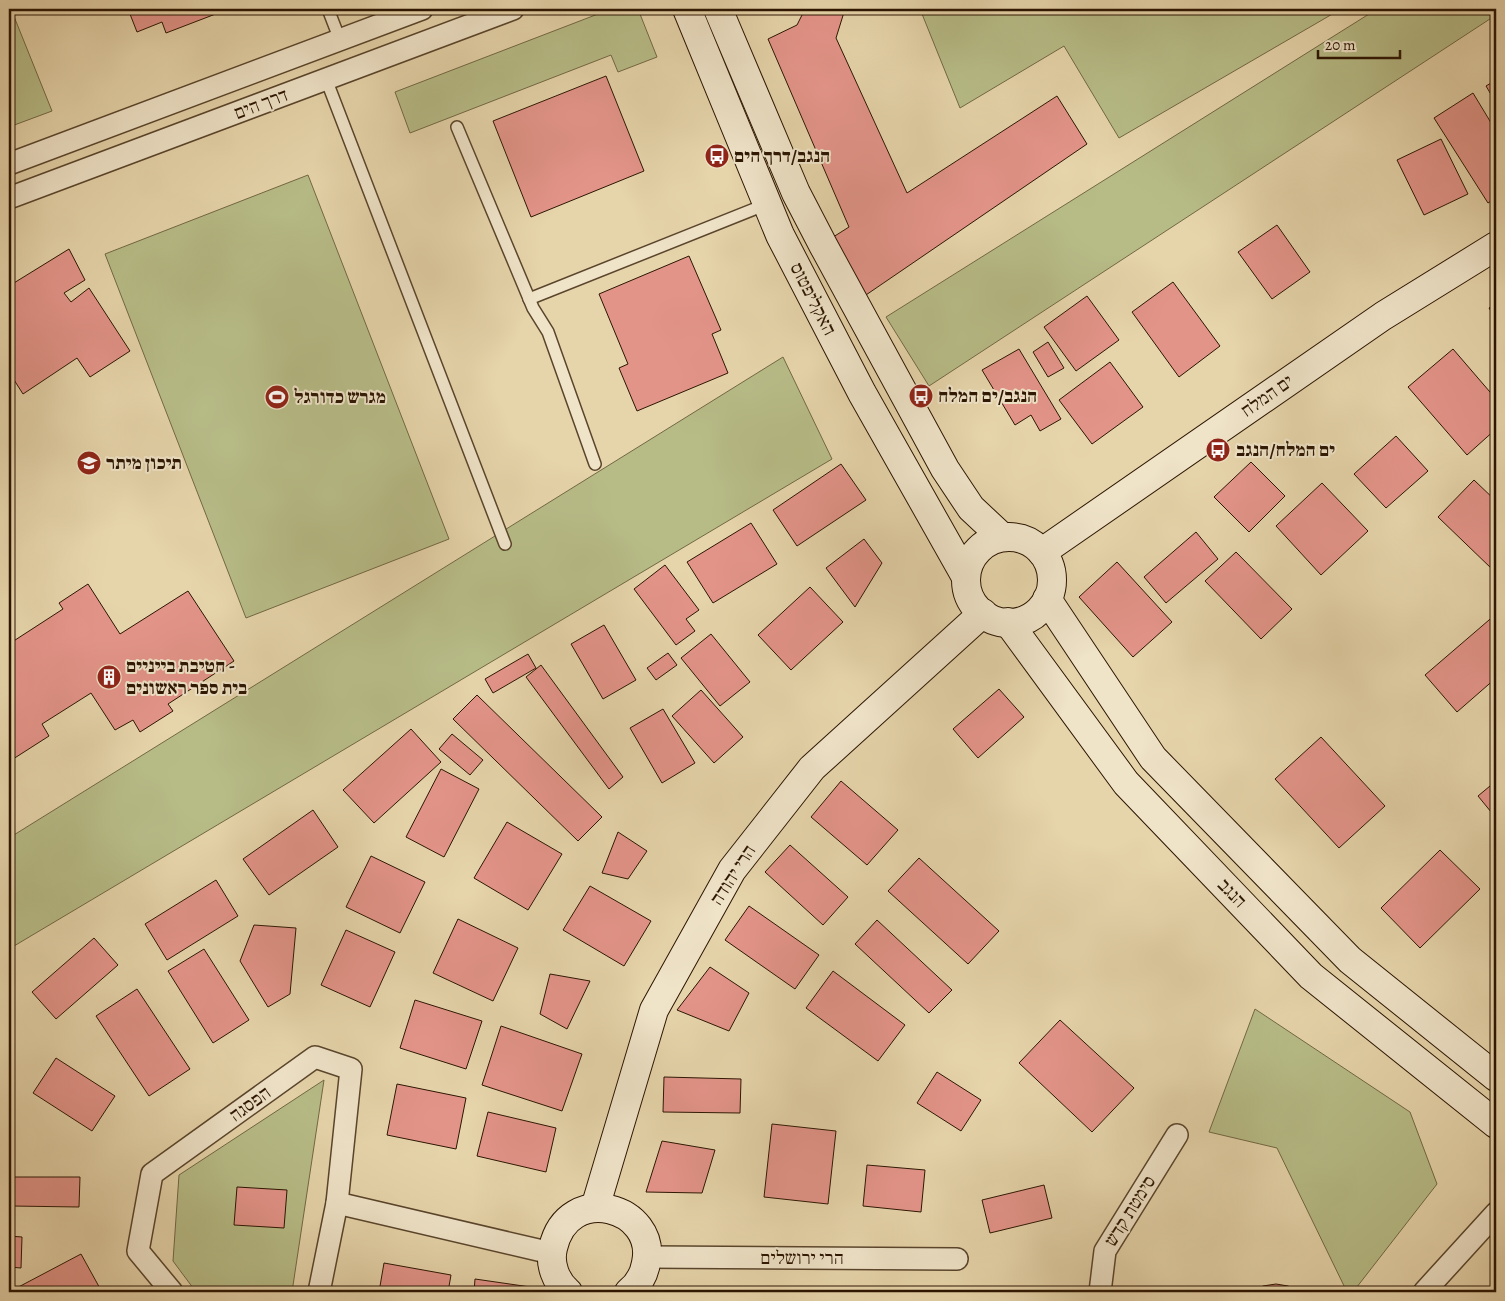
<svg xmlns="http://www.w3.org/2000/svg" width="1505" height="1301" font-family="Alegreya,'Frank Ruhl Libre',serif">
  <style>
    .green { fill: #b7bc87; stroke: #726844 }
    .building { fill: #e39489; stroke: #2c1502 }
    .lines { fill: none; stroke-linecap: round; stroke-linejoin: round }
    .lane-casing { stroke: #5a452c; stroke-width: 14 }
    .street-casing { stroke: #5a452c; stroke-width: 24 }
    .secondary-casing { stroke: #2c1502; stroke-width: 30 }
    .lane { stroke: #efe3c8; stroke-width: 11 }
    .street { stroke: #efe3c8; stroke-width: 21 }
    .secondary { stroke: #efe3c8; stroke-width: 28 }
    .labels { text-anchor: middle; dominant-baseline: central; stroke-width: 4; stroke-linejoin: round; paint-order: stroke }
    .street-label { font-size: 19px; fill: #2c1502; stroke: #efe3c8 }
    .poi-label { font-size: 19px; font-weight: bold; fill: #2c1502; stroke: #efe3c8; text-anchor: start }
  </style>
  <rect width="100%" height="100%" fill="#e6d4aa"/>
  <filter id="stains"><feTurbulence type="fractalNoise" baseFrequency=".004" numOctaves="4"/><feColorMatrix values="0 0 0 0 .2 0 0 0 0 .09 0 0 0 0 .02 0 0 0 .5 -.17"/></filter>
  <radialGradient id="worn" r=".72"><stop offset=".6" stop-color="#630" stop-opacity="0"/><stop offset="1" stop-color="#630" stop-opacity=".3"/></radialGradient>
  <g class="green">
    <polygon points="9,9 11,9 52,111 9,127"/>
    <polygon points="611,9 638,9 657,57 618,72 611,55 410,133 395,92"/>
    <polygon points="920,9 1341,9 1119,138 1064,46 960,108"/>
    <polygon points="1377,9 1496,9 1496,15 929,386 886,317"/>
    <polygon points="308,175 449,539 246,618 105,254"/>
    <polygon points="783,357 832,459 9,949 9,838"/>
    <polygon points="1255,1009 1410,1112 1437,1184 1353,1292 1347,1292 1277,1148 1209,1132"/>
    <polygon points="324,1080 292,1292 196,1292 173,1261 179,1175"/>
  </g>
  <g class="building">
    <polygon points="128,9 225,9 226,10 166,33 162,22 137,32"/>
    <polygon points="805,9 845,9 836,38 907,193 1057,96 1087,144 863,297 830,239 849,227 768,39 797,25"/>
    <polygon points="606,76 644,171 531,217 493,121"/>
    <polygon points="1496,80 1496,103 1486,86"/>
    <polygon points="1473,93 1496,131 1496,198 1488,203 1434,118"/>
    <polygon points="1441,139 1468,194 1424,215 1397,160"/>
    <polygon points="1277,225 1310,272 1272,299 1238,252"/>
    <polygon points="69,249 85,280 64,293 71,302 89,288 130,351 90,377 77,358 23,394 9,372 9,286"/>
    <polygon points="689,256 721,330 712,334 728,373 637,411 619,368 628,364 599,294"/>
    <polygon points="1173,282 1220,346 1179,377 1132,312"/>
    <polygon points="1087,296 1119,340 1076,371 1044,327"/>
    <polygon points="1496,303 1496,319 1489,308"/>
    <polygon points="1048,342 1064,368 1048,377 1033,352"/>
    <polygon points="1019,349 1061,419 1040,431 1031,415 1015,425 982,370"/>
    <polygon points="1453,349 1496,399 1496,429 1467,455 1408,387"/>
    <polygon points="1110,362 1143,407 1092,444 1059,400"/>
    <polygon points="1396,436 1428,471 1386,508 1354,474"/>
    <polygon points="1251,462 1285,496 1249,532 1214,497"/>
    <polygon points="841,464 866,500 797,546 773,510"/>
    <polygon points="1474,480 1496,501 1496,565 1492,569 1438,517"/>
    <polygon points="1322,483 1368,531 1321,575 1276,526"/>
    <polygon points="751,523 777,564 713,603 687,562"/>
    <polygon points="1196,532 1218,559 1166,603 1144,577"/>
    <polygon points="864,539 882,563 855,607 826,568"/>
    <polygon points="1236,552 1292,609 1261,639 1205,581"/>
    <polygon points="1117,562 1172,622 1133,657 1079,597"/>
    <polygon points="665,565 699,610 686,619 695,631 676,645 634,589"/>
    <polygon points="88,584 120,634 188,591 234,661 168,704 173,711 140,732 133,720 115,730 91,693 42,724 49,736 10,761 9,644 63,609 59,603"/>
    <polygon points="810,587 843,622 791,670 758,635"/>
    <polygon points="1496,614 1496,678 1457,712 1425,675"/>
    <polygon points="604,625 636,680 603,699 571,644"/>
    <polygon points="711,634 750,682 720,706 681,658"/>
    <polygon points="668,653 677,665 656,680 647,668"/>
    <polygon points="528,654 536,668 493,693 485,679"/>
    <polygon points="541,665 623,777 609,789 526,677"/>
    <polygon points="999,689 1024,717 978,758 953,729"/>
    <polygon points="701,690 743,737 714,763 672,716"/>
    <polygon points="477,695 602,817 578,841 453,719"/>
    <polygon points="663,709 695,763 662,783 630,728"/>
    <polygon points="411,729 441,762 374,823 343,790"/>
    <polygon points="452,734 483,760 470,775 439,749"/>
    <polygon points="1321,737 1385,806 1339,848 1275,779"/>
    <polygon points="441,769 479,789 444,857 406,837"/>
    <polygon points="841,781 898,830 867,865 811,817"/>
    <polygon points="1496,781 1496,818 1478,796"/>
    <polygon points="313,810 338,847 269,895 243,859"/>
    <polygon points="507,822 562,854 528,910 474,878"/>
    <polygon points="618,832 647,851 628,879 602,873"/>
    <polygon points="790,845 848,897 823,925 765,872"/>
    <polygon points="1440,850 1480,889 1420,948 1381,908"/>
    <polygon points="371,856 425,882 400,933 346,907"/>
    <polygon points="919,858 999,931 968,964 888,891"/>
    <polygon points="216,880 238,916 167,960 145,924"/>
    <polygon points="590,886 651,921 624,966 563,930"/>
    <polygon points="749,906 819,955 795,989 725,940"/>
    <polygon points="458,919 518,948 493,1001 433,973"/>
    <polygon points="877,920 952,990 929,1013 855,944"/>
    <polygon points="254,925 296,928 290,994 268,1007 240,961"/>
    <polygon points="346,930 395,952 370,1007 321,985"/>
    <polygon points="94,938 118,965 56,1019 32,992"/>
    <polygon points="204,949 249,1020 213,1043 168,971"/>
    <polygon points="710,967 749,993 729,1031 677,1010"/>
    <polygon points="833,971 905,1025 878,1061 806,1008"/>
    <polygon points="550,974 590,981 567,1029 540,1014"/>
    <polygon points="137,989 190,1069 149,1096 96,1016"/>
    <polygon points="415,1000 482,1021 466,1069 400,1048"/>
    <polygon points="1060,1020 1134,1088 1092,1132 1019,1063"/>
    <polygon points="501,1026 582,1054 562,1111 482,1085"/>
    <polygon points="56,1058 115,1096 92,1131 33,1093"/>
    <polygon points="937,1072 981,1100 961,1131 917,1103"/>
    <polygon points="664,1077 741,1079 740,1113 663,1112"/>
    <polygon points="397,1084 466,1098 456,1149 387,1135"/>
    <polygon points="488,1112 556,1128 546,1172 477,1156"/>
    <polygon points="772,1124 836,1131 828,1204 764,1197"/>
    <polygon points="662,1141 715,1150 702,1193 646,1192"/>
    <polygon points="867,1165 925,1170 921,1212 863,1206"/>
    <polygon points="12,1177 80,1177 79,1207 12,1206"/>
    <polygon points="1044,1185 1052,1218 990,1233 982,1200"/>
    <polygon points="237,1187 287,1190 284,1228 234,1225"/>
    <polygon points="9,1236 22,1237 21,1268 9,1267"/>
    <polygon points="81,1254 102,1292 9,1292"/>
    <polygon points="384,1263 451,1275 448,1292 379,1292"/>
    <polygon points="475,1279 544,1289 543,1292 474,1292"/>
    <polygon points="1276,1284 1288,1286 1300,1292 1253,1292 1263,1286"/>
  </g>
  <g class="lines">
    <defs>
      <g id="lane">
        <polyline points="328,9 340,40"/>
        <polyline points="326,79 505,544"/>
        <polyline points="457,127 533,308 548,332 595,464"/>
        <polyline points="529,299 767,204"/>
      </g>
      <g id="street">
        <polyline points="9,164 422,9"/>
        <polyline points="9,198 513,9"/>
        <polyline points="337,1203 551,1253"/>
        <polyline points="647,1257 957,1259"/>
        <polyline points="172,1292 138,1251 152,1174 315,1057 351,1069 337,1203 319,1292"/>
        <polyline points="1100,1292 1105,1251 1177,1135"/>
        <polyline points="1424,1292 1496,1213"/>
      </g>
      <g id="secondary">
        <polyline points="687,9 780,235 862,393 966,577"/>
        <polyline points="718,9 796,193 823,245 945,469 971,508 1002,537"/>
        <circle cx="1009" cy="580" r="43"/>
        <polyline points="1042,552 1383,316 1496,246"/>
        <polyline points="1047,599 1153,758 1350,960 1496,1077"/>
        <polyline points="1008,622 1126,783 1311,976 1496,1124"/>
        <polyline points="595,1208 654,1010 732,870 812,768 983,613"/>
        <path d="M568,1292c-12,-10 -19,-28 -15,-44 15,-67 105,-41 93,15 -2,12 -7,21 -17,29"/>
      </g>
    </defs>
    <use href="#lane" class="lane-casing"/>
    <use href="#street" class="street-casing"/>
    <use href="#secondary" class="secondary-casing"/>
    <use href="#lane" class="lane"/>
    <use href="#street" class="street"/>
    <use href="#secondary" class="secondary"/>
  </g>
  <defs>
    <symbol id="bus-disc" viewBox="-11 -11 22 22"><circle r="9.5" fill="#8f2418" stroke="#efe3c8"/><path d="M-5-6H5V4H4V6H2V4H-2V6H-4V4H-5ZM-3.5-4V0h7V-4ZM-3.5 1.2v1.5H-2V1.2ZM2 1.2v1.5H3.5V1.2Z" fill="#fff"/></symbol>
    <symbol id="stadium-disc" viewBox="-11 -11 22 22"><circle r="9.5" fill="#8f2418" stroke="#efe3c8"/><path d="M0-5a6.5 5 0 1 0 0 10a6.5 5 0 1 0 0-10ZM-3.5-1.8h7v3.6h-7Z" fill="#fff"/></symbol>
    <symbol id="school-disc" viewBox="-11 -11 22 22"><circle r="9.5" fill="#8f2418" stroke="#efe3c8"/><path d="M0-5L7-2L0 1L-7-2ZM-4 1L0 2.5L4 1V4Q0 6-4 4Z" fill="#fff"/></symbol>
    <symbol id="building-disc" viewBox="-11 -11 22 22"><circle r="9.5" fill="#8f2418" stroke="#efe3c8"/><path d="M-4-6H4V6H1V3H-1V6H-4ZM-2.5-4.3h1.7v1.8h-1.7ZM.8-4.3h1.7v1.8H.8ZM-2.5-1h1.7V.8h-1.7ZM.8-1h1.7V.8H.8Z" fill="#fff"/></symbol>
  </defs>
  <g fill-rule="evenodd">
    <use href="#bus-disc" x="703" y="142" width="28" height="28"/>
    <use href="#bus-disc" x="907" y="382" width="28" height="28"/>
    <use href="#stadium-disc" x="263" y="383" width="28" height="28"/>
    <use href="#bus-disc" x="1204" y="436" width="28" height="28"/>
    <use href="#school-disc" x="75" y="449" width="28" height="28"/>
    <use href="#building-disc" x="95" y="663" width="28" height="28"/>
  </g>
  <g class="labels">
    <g class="street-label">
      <text transform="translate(261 104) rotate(-21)">דרך הים</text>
      <text transform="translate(813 299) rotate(63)">האקליפטוס</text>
      <text transform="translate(1267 396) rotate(-35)">ים המלח</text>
      <text transform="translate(733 875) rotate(-57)">הרי יהודה</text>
      <text transform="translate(1232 893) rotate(46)">הנגב</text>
      <text transform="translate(250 1104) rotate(-36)">הפסגה</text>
      <text transform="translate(1130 1211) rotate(-58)">סימטת קדש</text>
      <text x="802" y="1258">הרי ירושלים</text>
    </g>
    <g class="poi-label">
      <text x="734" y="156">הנגב/דרך הים</text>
      <text x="938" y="396">הנגב/ים המלח</text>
      <text x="294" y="397">מגרש כדורגל</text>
      <text x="1236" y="450">ים המלח/הנגב</text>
      <text x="106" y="463">תיכון מיתר</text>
      <text x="126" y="666">חטיבת בייניים -<tspan x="126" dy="22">בית ספר ראשונים</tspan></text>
    </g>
  </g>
  <rect width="1505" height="1301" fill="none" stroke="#e6d4aa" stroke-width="30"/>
  <rect x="10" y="10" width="1485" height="1281" fill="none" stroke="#2c1502" stroke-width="2.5"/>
  <rect x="15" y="15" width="1475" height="1271" fill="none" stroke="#2c1502"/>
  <path d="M1318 50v8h82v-8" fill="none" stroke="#2c1502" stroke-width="2.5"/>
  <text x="1325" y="50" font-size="15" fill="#2c1502" stroke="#efe3c8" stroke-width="4" paint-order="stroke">20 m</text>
  <rect width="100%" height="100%" filter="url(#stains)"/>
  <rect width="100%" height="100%" fill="url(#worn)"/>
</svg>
